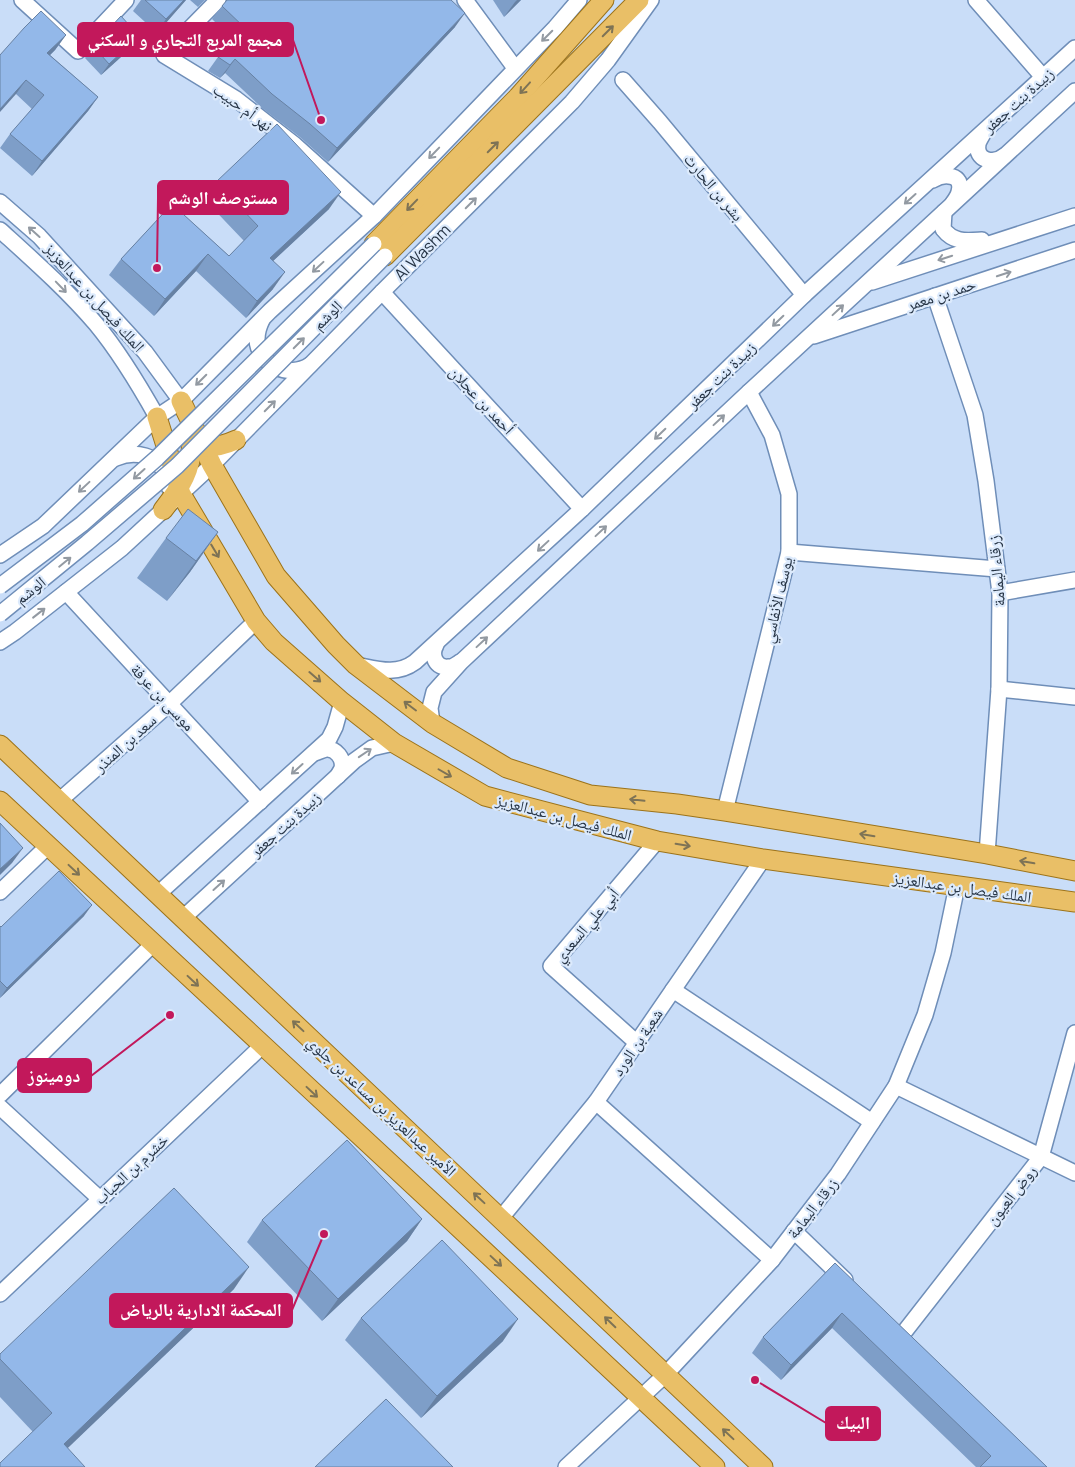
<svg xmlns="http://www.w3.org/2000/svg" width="1075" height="1467" font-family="Manrope,'Noto Naskh Arabic',sans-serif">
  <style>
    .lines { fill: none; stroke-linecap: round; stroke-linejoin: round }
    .minor-casing { stroke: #6f8eb8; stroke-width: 18 }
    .major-casing { stroke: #9c731a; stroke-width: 21 }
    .minor { stroke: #fff; stroke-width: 15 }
    .major { stroke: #e9bf67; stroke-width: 19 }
    .minor-bridge-casing { stroke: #6f8eb8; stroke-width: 18; stroke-linecap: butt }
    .minor-bridge { stroke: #fff; stroke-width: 15 }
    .wall { fill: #7e9ec8 }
    .shaded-wall { fill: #6781a3 }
    .building { fill: #93b8e9; stroke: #6781a3 }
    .oneway { stroke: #7e7355 }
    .oneway2 { stroke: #939aa2 }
    .labels { text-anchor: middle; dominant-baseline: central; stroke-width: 4.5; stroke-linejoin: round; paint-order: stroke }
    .street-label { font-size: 16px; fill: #273546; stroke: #dceafc }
    .leader { fill: none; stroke: #c2185b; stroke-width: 2 }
    .callout-dot { fill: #c2185b; stroke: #dceafc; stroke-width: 2 }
    .callout { fill: #c2185b; stroke: #c2185b; stroke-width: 2 }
    .callout-label { font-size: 18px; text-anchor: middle; font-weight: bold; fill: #fff }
  </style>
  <rect width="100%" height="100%" fill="#c9ddf8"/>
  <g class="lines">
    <defs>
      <g id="minor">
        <polyline points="22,0 78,51 126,0"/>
        <polyline points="218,0 164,55 236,99 295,145 374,216"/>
        <polyline points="465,0 515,68"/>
        <polyline points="976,0 1043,77"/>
        <polyline points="623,80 660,122 804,295"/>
        <path d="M984,132c-2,4 -5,8 -6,12 -3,16 15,21 26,12"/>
        <path d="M933,180c11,-7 31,-6 26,12 -1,4 -3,7 -6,11"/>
        <polyline points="0,202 39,236 145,352 181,401"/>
        <path d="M944,212l-1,17c11,14 23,12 39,11"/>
        <path d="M0,230c33,30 67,60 96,94 24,29 43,61 61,93"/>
        <polyline points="872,282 1075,216"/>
        <polyline points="382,292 582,509"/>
        <polyline points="935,296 975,415 986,481 1000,593 999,689 987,854"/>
        <path d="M262,320c-3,6 -5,12 -5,19 1,26 32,40 53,26"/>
        <polyline points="814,336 1075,250"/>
        <path d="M116,458c19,-8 42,-3 50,17 2,4 2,8 3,12"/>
        <polyline points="789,552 997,569"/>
        <polyline points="0,555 43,526 157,417 181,401 270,311 374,216 555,28 579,0"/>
        <polyline points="66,592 260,802"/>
        <polyline points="1000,593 1075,580"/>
        <polyline points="0,642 15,632 122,548 212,465 382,292 572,102 608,60 651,0"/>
        <path d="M436,645c-6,10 0,24 13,22 4,0 8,-3 11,-5"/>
        <path d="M356,665c21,4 40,11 59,-3l167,-153 222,-214 271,-247"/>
        <polyline points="999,689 1075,697"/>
        <polyline points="432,723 430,708 434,692 461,662 749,392 1075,91"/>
        <path d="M314,753c4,-1 8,-3 12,-4 10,-1 18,10 16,19 -1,3 -3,5 -4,8"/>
        <polyline points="59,801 169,704 256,621"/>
        <polyline points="725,811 789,552 789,494 772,435 749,392"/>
        <polyline points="0,892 48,846"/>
        <polyline points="158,894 329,739 335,727 342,702"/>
        <polyline points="183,918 354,761 372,748 394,743"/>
        <polyline points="673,990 872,1122"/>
        <polyline points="637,1043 551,966 657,841"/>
        <polyline points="896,1086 1075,1173"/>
        <polyline points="0,1095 153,944"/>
        <polyline points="596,1102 772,1260"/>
        <polyline points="0,1107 100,1199"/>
        <polyline points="501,1218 596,1102 763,859"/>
        <polyline points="794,1231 845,1280"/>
        <polyline points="0,1294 262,1046"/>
        <polyline points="902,1335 1041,1157 1075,1033"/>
        <polyline points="566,1467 665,1375 772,1260 838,1174 896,1086 925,1015 943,953 957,886"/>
      </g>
      <g id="major">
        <polyline points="374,244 518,97 604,0"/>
        <polyline points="385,256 639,0"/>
        <polyline points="181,401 212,465 276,576 336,645 356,665 432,723 507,768 590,795 677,804 725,811 987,854 1075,871"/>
        <polyline points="157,417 181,494 256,621 274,642 342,702 394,743 485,796 657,841 763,859 1075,902"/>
        <path d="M192,446c16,3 29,1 44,-6"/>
        <path d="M163,510c17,-22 31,-42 28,-71"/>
        <polyline points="0,745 763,1467"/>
        <polyline points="0,801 451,1220 715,1467"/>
      </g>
    </defs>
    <use href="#minor" class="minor-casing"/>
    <use href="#major" class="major-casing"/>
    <use href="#minor" class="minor"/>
    <use href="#major" class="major"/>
    <defs>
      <g id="minor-bridge">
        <polyline points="0,586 82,524 157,458 374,244"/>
        <polyline points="0,614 87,543 177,466 385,256"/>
      </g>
    </defs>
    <use href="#minor-bridge" class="minor-bridge-casing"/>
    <use href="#minor-bridge" class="minor-bridge"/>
  </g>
  <g class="wall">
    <polygon points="141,0 186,0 157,33 133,11"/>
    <polygon points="190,0 205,0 198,7"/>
    <polygon points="493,0 521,0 504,17"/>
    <polygon points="222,6 455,27 328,162 301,138 262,108 225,73 220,78 208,71 218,57 234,41 212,19"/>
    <polygon points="66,35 55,50 50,55 98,97 88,111 32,176 0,148 10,134 32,109 16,94 0,55"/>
    <polygon points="93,46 131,48 101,75 85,58"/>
    <polygon points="216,182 329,209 273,261 273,289 246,318 196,271 154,316 109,275 121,259 172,204 229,256 244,241 204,199"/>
    <polygon points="218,532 190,572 167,601 137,578 166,538"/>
    <polygon points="84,916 0,998 0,926 1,927"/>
    <polygon points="422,1219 407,1241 322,1321 247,1242 262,1220"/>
    <polygon points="835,1263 1047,1467 976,1467 832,1328 781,1380 752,1353 763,1337"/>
    <polygon points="234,1289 67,1448 33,1432 0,1397 0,1354"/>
    <polygon points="361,1318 503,1341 421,1418 345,1340"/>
  </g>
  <g class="shaded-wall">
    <polygon points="184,0 186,0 157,33 166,19"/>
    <polygon points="517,0 521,0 504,17 515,2"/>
    <polygon points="465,13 455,27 328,162 337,148"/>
    <polygon points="66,35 55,50 37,68 47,53"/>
    <polygon points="139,36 131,48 101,75 109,64"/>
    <polygon points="235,59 225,73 220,78 230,65"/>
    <polygon points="26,80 16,94 0,112 0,109"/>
    <polygon points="98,97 88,111 32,176 42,161"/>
    <polygon points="341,192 329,209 258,275 270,258"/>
    <polygon points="208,254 196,271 154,316 165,299"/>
    <polygon points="285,272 273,289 246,318 257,301"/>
    <polygon points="218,532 190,572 167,601 196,561"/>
    <polygon points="23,848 12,863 0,875 0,869"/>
    <polygon points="92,905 84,916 0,998 7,988"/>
    <polygon points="422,1219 407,1241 322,1321 338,1299"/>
    <polygon points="249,1267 234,1289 48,1467 64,1444"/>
    <polygon points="842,1313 832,1328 781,1380 791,1365"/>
    <polygon points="518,1319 503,1341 421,1418 437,1396"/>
  </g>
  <g class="building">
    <polygon points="145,0 184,0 166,19"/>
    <polygon points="227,0 451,0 465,13 337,148 310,124 272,94 235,59 230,65 218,57 246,29 222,6"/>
    <polygon points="41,11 66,35 47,53 98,97 42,161 10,134 44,95 26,80 0,109 0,55 24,28"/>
    <polygon points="121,16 139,36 109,64 93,46"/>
    <polygon points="277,124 341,192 270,258 285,272 257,301 208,254 165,299 121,259 172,204 229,256 258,226 216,182"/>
    <polygon points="188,509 218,532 196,561 166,538"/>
    <polygon points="0,823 23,848 0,869"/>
    <polygon points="59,871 92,905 7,988 0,981 0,926 1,927"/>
    <polygon points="347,1140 422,1219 338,1299 262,1220"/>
    <polygon points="174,1188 249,1267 64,1444 85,1467 0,1467 0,1463 52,1413 0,1359 0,1354"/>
    <polygon points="442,1240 518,1319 437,1396 361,1318"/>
    <polygon points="835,1263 1047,1467 980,1467 991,1456 842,1313 791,1365 763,1337"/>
    <polygon points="386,1399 453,1467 315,1467"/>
  </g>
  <defs><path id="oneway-shaft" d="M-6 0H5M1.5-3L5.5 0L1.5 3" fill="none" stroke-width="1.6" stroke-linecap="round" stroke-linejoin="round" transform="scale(1.25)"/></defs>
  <g class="oneway">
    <use href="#oneway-shaft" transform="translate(608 31) rotate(-45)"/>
    <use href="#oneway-shaft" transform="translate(525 88) rotate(132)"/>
    <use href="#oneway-shaft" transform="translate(493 147) rotate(-45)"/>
    <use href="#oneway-shaft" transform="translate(412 205) rotate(134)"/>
    <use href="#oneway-shaft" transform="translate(215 551) rotate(59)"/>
    <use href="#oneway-shaft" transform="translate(315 677) rotate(41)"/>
    <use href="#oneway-shaft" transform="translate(410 706) rotate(-143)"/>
    <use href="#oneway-shaft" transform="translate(445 773) rotate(30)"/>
    <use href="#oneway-shaft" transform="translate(637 800) rotate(-174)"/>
    <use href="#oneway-shaft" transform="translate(867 835) rotate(-171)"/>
    <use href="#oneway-shaft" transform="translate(683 845) rotate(9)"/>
    <use href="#oneway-shaft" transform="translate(1027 862) rotate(-170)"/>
    <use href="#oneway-shaft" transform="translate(74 870) rotate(43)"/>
    <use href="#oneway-shaft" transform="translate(193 981) rotate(43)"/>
    <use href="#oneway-shaft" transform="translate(298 1026) rotate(-137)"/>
    <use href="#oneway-shaft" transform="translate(312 1092) rotate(43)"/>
    <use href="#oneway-shaft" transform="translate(479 1198) rotate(-137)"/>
    <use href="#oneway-shaft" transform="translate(496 1261) rotate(43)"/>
    <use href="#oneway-shaft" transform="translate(610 1322) rotate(-136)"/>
    <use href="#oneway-shaft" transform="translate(728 1434) rotate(-137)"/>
  </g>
  <g class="oneway2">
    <use href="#oneway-shaft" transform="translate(547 36) rotate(135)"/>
    <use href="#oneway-shaft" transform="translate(434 153) rotate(134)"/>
    <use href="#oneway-shaft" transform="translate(910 199) rotate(138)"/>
    <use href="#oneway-shaft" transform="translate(471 203) rotate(-45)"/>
    <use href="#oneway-shaft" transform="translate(34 232) rotate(-138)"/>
    <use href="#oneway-shaft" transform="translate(945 258) rotate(162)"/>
    <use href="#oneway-shaft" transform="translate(318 267) rotate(137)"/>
    <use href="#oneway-shaft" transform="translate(1004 274) rotate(-18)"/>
    <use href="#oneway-shaft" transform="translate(61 287) rotate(46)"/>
    <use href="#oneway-shaft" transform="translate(838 310) rotate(-43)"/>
    <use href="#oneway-shaft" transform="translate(778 321) rotate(136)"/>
    <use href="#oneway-shaft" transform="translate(299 343) rotate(-45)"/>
    <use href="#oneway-shaft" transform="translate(201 380) rotate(135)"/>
    <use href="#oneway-shaft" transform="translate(270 406) rotate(-45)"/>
    <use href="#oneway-shaft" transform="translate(719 420) rotate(-43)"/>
    <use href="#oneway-shaft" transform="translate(660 434) rotate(136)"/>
    <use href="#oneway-shaft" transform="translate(139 474) rotate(138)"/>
    <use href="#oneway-shaft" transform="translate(84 487) rotate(137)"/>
    <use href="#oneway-shaft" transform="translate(601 531) rotate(-43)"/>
    <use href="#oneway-shaft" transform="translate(543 546) rotate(137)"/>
    <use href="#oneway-shaft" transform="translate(65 562) rotate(-39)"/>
    <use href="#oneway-shaft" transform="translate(39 613) rotate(-38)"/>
    <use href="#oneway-shaft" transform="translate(482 642) rotate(-43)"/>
    <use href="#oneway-shaft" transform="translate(365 753) rotate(-34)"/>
    <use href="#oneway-shaft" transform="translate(297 769) rotate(138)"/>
    <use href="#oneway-shaft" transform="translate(219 885) rotate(-42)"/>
  </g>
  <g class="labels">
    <g class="street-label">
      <text transform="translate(1018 100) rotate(-42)">زبيدة بنت جعفر</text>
      <text transform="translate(243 107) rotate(36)">نهر أم حبيب</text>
      <text transform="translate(714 187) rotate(50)">بشر بن الحارث</text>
      <text transform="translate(422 252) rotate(-45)">Al Washm</text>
      <text transform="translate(941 294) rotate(-18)">حمد بن معمر</text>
      <text transform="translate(95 297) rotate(48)">الملك فيصل بن عبدالعزيز</text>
      <text transform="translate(327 315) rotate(-45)">الوشم</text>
      <text transform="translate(721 375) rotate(-44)">زبيدة بنت جعفر</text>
      <text transform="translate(482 400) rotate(47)">أحمد بن عجلان</text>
      <text transform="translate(996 571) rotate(-95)">زرقاء اليمامة</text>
      <text transform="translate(30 590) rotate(-39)">الوشم</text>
      <text transform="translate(777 600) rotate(-77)">يوسف الأنفاسي</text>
      <text transform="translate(163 697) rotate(47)">موسى بن عرفة</text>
      <text transform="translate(125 743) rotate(-42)">سعد بن المنذر</text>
      <text transform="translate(564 817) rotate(15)">الملك فيصل بن عبدالعزيز</text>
      <text transform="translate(285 824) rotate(-42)">زبيدة بنت جعفر</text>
      <text transform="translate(962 887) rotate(8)">الملك فيصل بن عبدالعزيز</text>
      <text transform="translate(586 925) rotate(-50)">أبي علي السعدي</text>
      <text transform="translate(637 1042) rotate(-56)">شعبة بن الورد</text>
      <text transform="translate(382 1106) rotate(43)">الأمير عبدالعزيز بن مساعد بن جلوي</text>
      <text transform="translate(131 1169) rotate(-43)">خشرم بن الحباب</text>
      <text transform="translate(1011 1195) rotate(-52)">روض العيون</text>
      <text transform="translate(812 1208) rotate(-52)">زرقاء اليمامة</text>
    </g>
  </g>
  <path class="leader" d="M321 120L293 40M157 268L158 198M170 1015L91 1076M324 1234L292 1310M755 1380L826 1423"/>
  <g class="callout-dot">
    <circle cx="321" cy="120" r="5"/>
    <circle cx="157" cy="268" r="5"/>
    <circle cx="170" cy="1015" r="5"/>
    <circle cx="324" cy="1234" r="5"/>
    <circle cx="755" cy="1380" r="5"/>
  </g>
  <g class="callout">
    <rect x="78" y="23" width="215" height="33" rx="5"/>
    <rect x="158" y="181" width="130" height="33" rx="5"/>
    <rect x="18" y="1059" width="73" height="33" rx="5"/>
    <rect x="110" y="1294" width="182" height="33" rx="5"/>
    <rect x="826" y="1407" width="54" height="33" rx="5"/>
  </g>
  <g class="callout-label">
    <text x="185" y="46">مجمع المربع التجاري و السكني</text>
    <text x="223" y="204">مستوصف الوشم</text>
    <text x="54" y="1082">دومينوز</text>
    <text x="201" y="1316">المحكمة الادارية بالرياض</text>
    <text x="853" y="1429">البيك</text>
  </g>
</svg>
